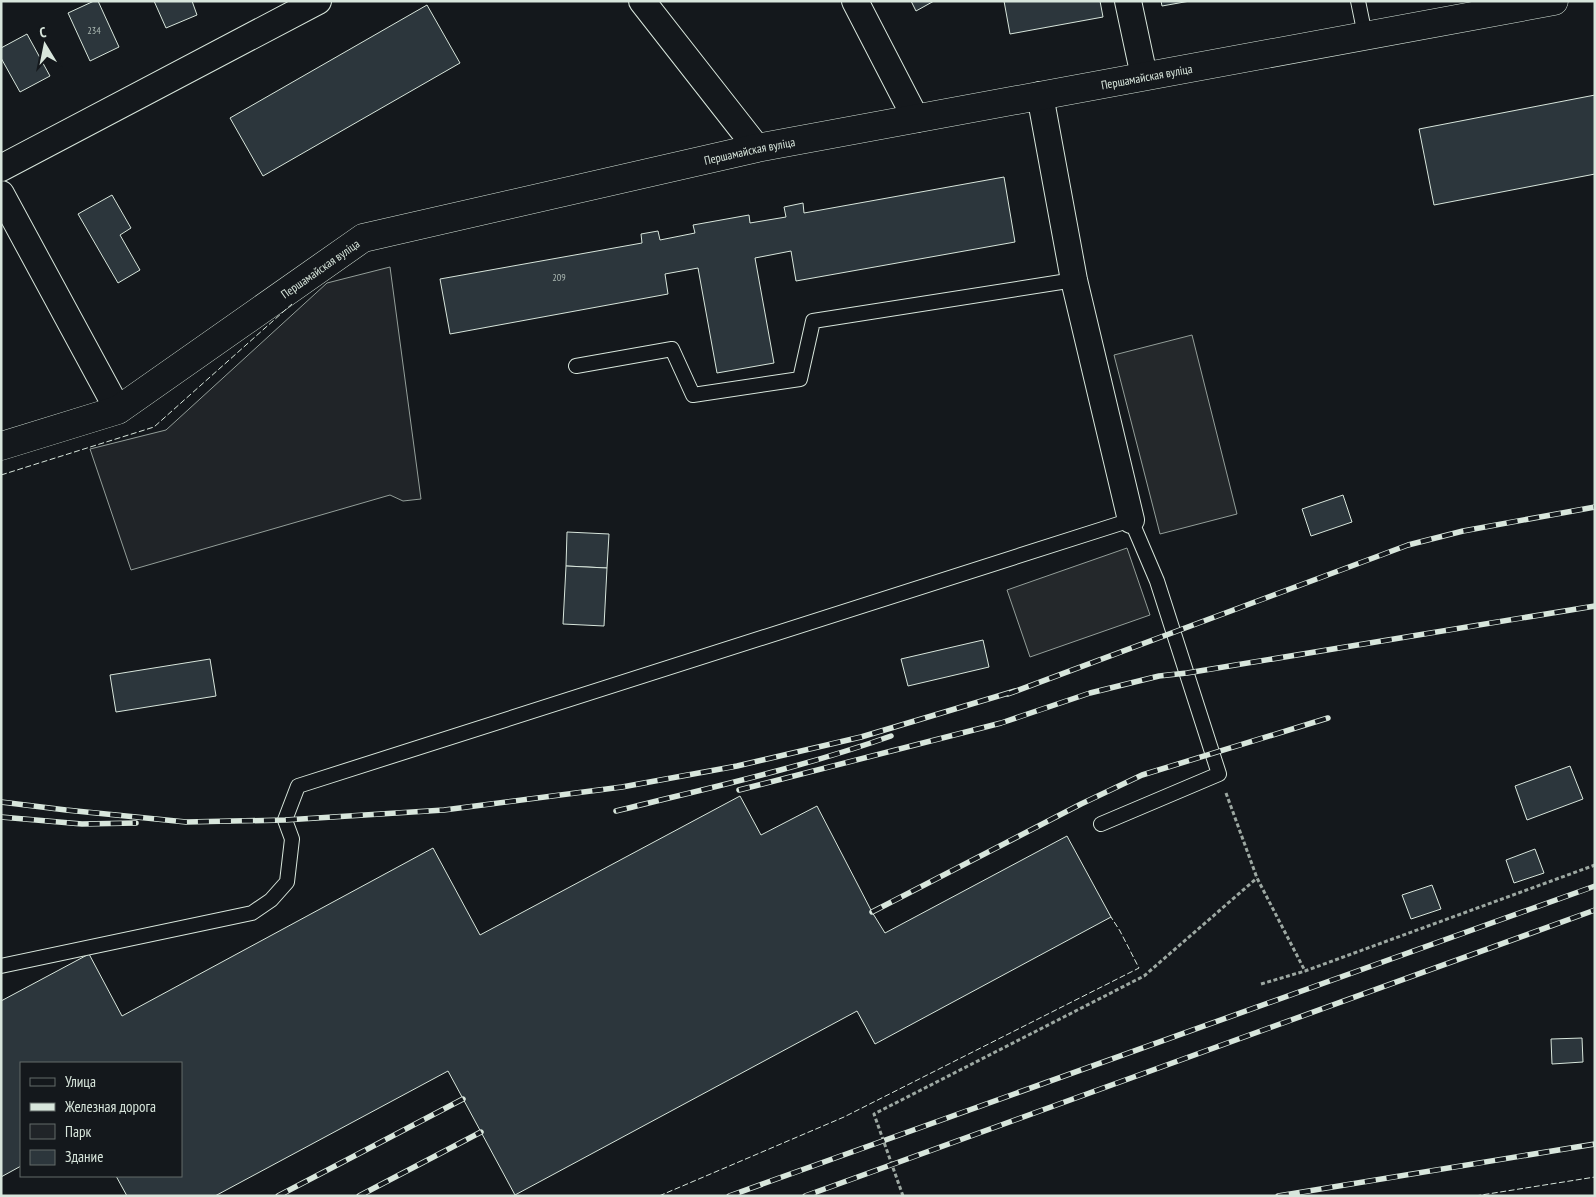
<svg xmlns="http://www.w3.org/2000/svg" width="1596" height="1197" font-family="'PT Sans Narrow',sans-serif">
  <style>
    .green { fill: #202428; stroke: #939e99 }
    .parking { fill: #24282b; stroke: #939e99 }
    .building { fill: #2c363c; stroke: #d8e6dc }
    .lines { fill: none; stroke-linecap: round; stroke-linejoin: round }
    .lane-casing { stroke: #d8e6dc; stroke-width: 16 }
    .street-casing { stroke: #d8e6dc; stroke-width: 28 }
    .secondary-casing { stroke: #d8e6dc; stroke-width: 29 }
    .path { stroke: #9da8a2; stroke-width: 3; stroke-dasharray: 4 2.5; stroke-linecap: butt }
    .lane { stroke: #14181c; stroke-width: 14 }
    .street { stroke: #14181c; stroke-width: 26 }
    .secondary { stroke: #14181c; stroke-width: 28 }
    .rail-casing { stroke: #d8e6dc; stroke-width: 5.5 }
    .rail { stroke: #14181c; stroke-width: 4; stroke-dasharray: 11; stroke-linecap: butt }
    .fence { stroke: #d8e6dc; stroke-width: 1; stroke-dasharray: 6 2.5; stroke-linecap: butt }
    .labels { text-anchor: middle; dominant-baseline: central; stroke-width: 4; stroke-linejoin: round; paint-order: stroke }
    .number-label { font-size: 10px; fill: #adbab4 }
    .street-label { font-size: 12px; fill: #d8e6dc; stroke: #14181c }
  </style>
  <rect width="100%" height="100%" fill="#14181c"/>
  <polygon class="green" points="390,267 421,499 403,501 390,495 131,570 90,449 166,430 327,283"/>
  <g class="parking">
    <polygon points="1192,335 1237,514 1160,534 1114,355"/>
    <polygon points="1127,548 1150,615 1030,657 1007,590"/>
  </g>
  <g class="building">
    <polygon points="94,1 98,1 119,47 90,61 68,13"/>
    <polygon points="154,1 192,1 197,15 166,28"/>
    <polygon points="911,1 934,1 916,11"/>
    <polygon points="1004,1 1100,1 1103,17 1010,34"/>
    <polygon points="1161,1 1190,1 1162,6"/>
    <polygon points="427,5 460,63 263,176 230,118"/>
    <polygon points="27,34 50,76 20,92 1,58 1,48"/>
    <polygon points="1595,95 1595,174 1434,205 1419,129"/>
    <polygon points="1004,177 1015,242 796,281 791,251 755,258 774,363 717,373 698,268 665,274 668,294 450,334 440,279 642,243 641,234 658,231 660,240 695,233 693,225 749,215 750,223 786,217 784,207 803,203 804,213"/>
    <polygon points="112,195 131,228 120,235 140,270 118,283 78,214"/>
    <polygon points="1343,495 1352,522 1311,536 1302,509"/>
    <polygon points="567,532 609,534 607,568 566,566"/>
    <polygon points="566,566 607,568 604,626 563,624"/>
    <polygon points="983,640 989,667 908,686 901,659"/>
    <polygon points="210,659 216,696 116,712 110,675"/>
    <polygon points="1570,766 1583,799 1527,820 1515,786"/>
    <polygon points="740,796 761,835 817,806 872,912 885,933 1067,836 1111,917 875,1044 857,1011 515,1195 448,1071 215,1196 127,1196 116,1176 181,1176 181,1063 21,1063 21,1166 1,1177 1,1001 89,954 122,1016 433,848 480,935"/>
    <polygon points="1535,849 1544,873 1514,883 1506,860"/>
    <polygon points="1432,885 1441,909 1411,919 1402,895"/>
    <polygon points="1582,1038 1583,1062 1552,1064 1551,1039"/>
  </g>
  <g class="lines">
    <defs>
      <g id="lane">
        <polyline points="1358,1 1365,35"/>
        <polyline points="576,366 672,349 693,395 800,379 813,321 1074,280"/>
        <polyline points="1,966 252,913 271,900 287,882 292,839 285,820 298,786 1131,520 1157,581 1219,774 1101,824"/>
      </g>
      <g id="street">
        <polyline points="642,1 757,148"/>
        <polyline points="855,1 916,119"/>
        <polyline points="1128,1 1144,76"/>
        <polyline points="1040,95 1074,280 1131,520"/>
        <polyline points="1,168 318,1"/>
        <polyline points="1,194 118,410"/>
      </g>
      <g id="secondary">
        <path id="s1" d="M1,446l117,-36 245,-172 394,-90 797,-147"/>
      </g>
    </defs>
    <use href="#lane" class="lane-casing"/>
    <use href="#street" class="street-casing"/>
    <use href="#secondary" class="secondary-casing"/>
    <g class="path">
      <polyline points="1226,793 1257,878 1305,971"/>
      <polyline points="1261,984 1305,971 1595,865"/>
      <polyline points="903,1196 874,1114 1144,976 1257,878"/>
    </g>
    <use href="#lane" class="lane"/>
    <use href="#street" class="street"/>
    <use href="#secondary" class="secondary"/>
    <defs>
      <g id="rail">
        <polyline points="1008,694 1408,545 1463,531 1595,507"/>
        <polyline points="739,790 1001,723 1090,693 1159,676 1187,673 1595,606"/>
        <polyline points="1,802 66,810 186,822 285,820 444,810 622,787 737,766 861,737 1015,691"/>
        <path d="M616,811c92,-23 185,-43 275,-75"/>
        <polyline points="1,817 82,824 136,823"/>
        <polyline points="872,912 1081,804 1142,775 1328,718"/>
        <polyline points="278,1196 463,1099"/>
        <polyline points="359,1196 481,1132"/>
        <polyline points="729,1196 1595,886"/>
        <polyline points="805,1196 1595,910"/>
        <polyline points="1278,1196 1595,1144"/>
      </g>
    </defs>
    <use href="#rail" class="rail-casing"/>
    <use href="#rail" class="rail"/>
    <g class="fence">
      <polyline points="1,475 154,427 292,304"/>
      <polyline points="659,1196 844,1117 1139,968 1120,931 1111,917"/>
      <polyline points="1475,1196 1595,1177"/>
    </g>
  </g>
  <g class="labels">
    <g class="number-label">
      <text x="94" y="30">234</text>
      <text x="559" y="277">209</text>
    </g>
    <g class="street-label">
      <text stroke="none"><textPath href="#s1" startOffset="1222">Першамайская вуліца</textPath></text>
      <text stroke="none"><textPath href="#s1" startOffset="818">Першамайская вуліца</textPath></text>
      <text stroke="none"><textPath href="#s1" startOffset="369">Першамайская вуліца</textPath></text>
    </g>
  </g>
  <rect width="1596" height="1197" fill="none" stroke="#d8e6dc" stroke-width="5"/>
  <rect x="20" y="1062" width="162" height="115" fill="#14181c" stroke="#626a69"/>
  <rect x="30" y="1078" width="25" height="8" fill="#14181c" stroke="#626a69"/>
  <text x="65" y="1087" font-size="15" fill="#d8e6dc">Улица</text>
  <rect x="30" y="1103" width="25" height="8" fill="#d8e6dc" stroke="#626a69"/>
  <text x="65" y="1112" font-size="15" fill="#d8e6dc">Железная дорога</text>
  <rect x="30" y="1124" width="25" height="15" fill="#202428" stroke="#626a69"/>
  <text x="65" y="1137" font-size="15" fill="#d8e6dc">Парк</text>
  <rect x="30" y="1150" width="25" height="15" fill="#2c363c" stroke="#626a69"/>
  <text x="65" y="1162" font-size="15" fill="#d8e6dc">Здание</text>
  <g transform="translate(45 45) rotate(350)" stroke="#14181c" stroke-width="4" paint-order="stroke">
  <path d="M0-4L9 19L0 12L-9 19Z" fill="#d8e6dc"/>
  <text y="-8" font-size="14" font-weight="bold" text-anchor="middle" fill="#d8e6dc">С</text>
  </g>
</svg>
